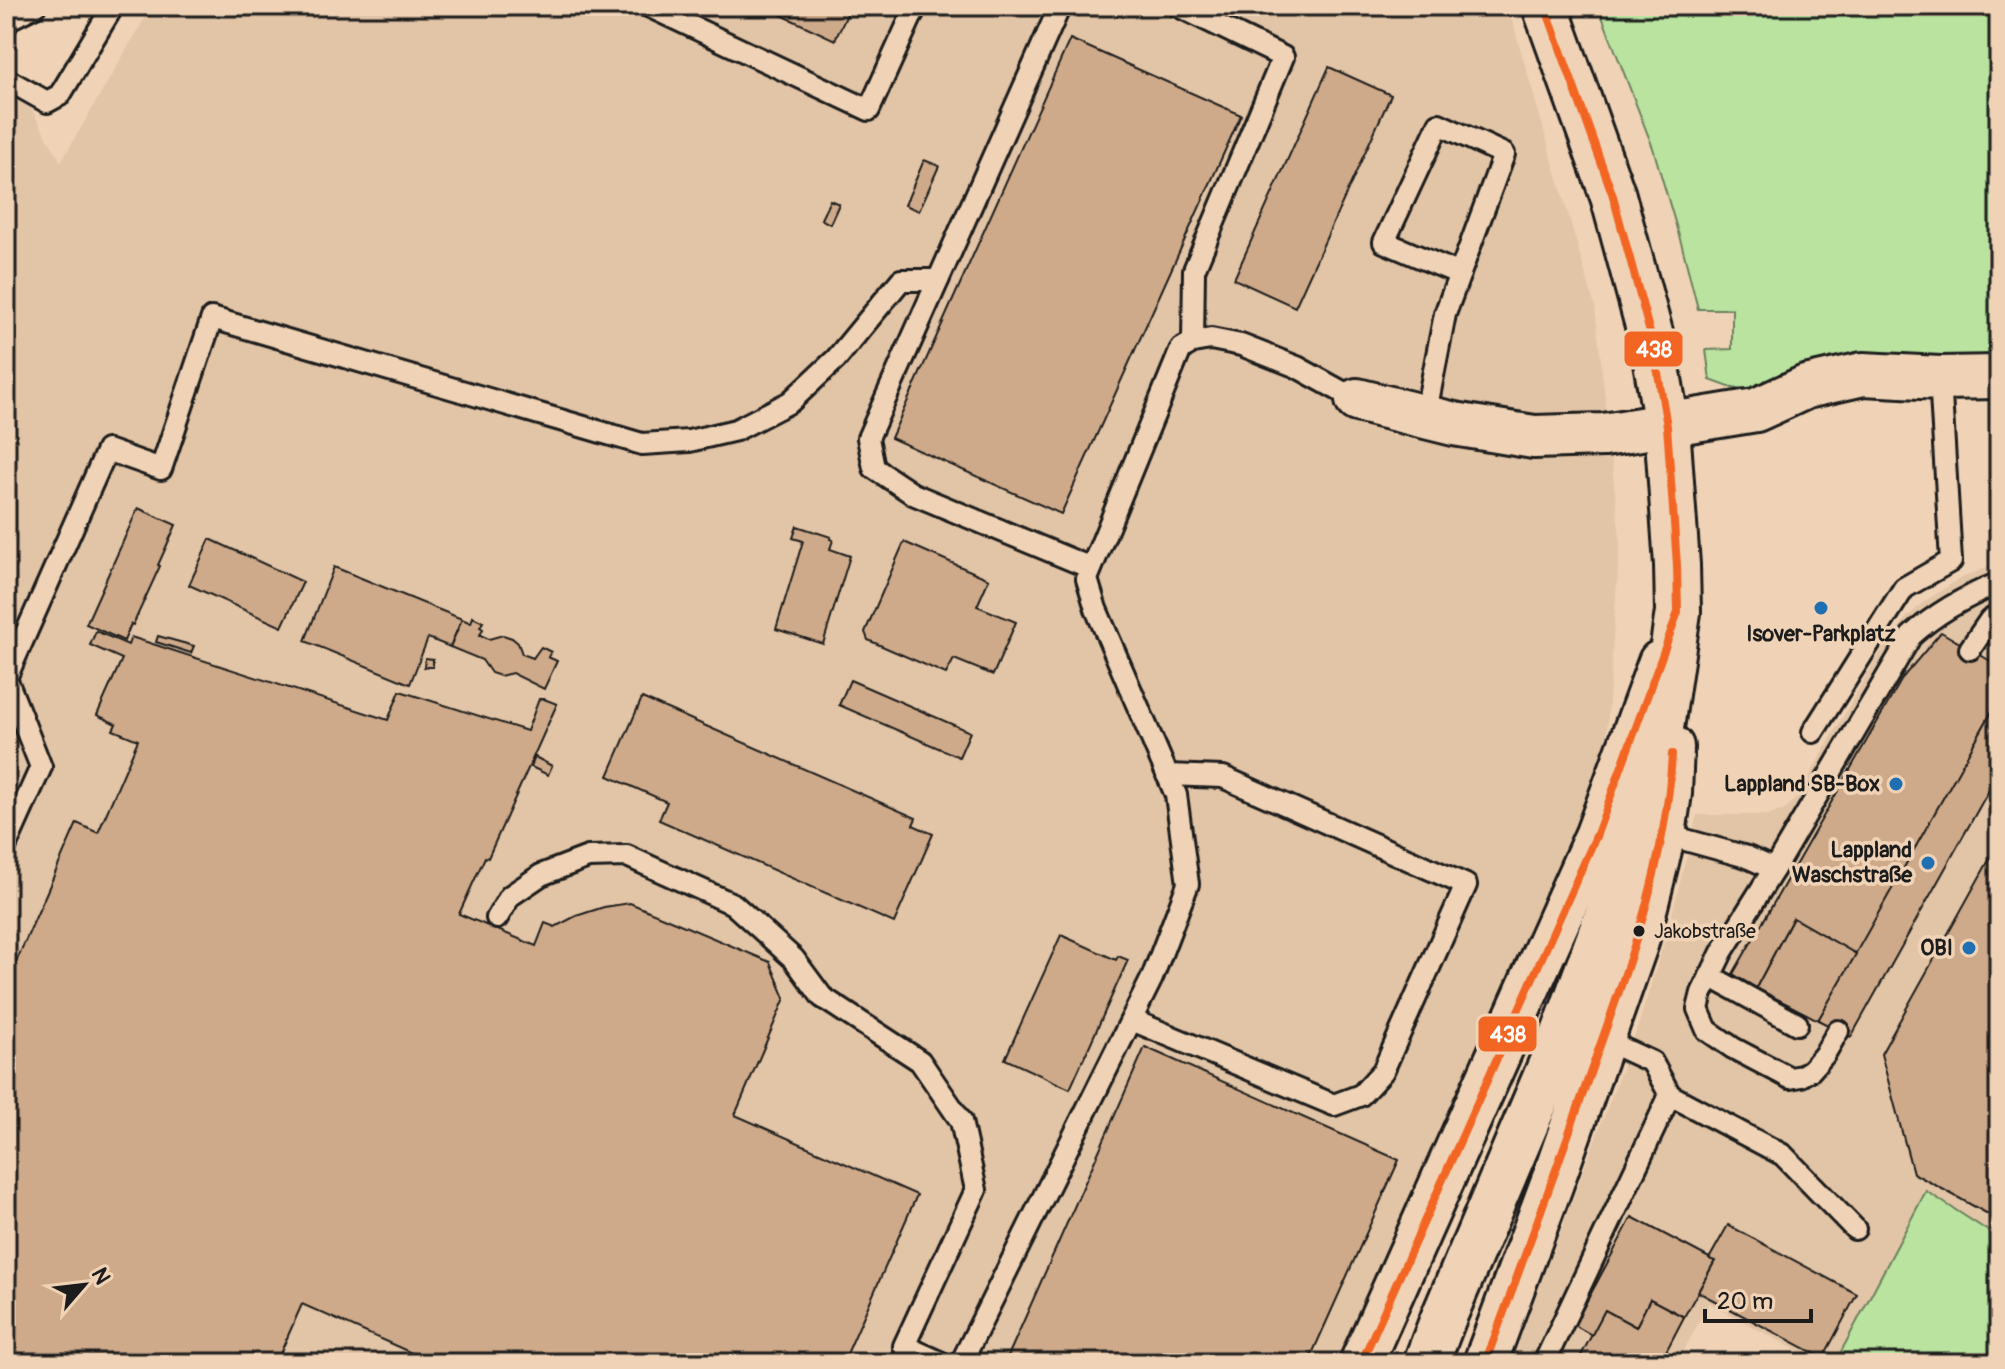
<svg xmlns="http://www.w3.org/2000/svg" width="2005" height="1369" font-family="Pangolin,sans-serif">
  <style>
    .built { fill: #e2c4a6 }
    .green { fill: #b9e39f; stroke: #6a805e; stroke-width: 2 }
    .building { fill: #cfaa8a; stroke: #1c1c1c; stroke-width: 2 }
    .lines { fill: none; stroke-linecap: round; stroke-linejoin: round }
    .lane-casing { stroke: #1c1c1c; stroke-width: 26 }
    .street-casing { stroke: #1c1c1c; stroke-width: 48 }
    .secondary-casing { stroke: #1c1c1c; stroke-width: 50 }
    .lane { stroke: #f0d3b6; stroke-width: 20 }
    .street { stroke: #f0d3b6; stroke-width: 42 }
    .secondary { stroke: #f0d3b6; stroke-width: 44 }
    .bus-1-casing { stroke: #f0d3b6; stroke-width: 14 }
    .bus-1 { stroke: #f26522; stroke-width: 8 }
    .poi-dot { fill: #1f6fb2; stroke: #f0d3b6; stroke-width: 3 }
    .bus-dot { fill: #1c1c1c; stroke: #f0d3b6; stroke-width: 3 }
    .labels { text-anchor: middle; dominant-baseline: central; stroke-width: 7; stroke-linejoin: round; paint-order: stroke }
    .bus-label { font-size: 20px; fill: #1c1c1c; stroke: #f0d3b6; text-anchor: start }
    .poi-label { font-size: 22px; font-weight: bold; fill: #1c1c1c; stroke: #f0d3b6; text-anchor: end }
    .line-badge { stroke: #f0d3b6; stroke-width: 3 }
    .badge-label { font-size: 22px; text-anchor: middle; font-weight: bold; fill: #fff }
  </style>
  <rect width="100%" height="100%" fill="#f0d3b6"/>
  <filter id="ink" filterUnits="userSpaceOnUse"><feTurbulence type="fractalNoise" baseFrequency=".0125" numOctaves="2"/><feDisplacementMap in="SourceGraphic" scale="16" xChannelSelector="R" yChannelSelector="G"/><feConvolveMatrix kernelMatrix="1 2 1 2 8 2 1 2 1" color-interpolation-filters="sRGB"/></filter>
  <g filter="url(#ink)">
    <g class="built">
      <polygon points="152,6 1508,6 1595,307 1620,538 1605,759 1338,1363 6,1363 6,108 25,98 61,162"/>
      <polygon points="1999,562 1999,1238 1926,1191 1835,1363 1820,1363 1709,1303 1677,1363 1511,1363 1638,1026 1668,930 1697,815 1767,815 1785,810 1798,796 1876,658 1905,619 1924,602 1957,580"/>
    </g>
    <g class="green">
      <polygon points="1598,6 1999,6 1999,358 1845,357 1811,364 1759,388 1732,388 1710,380 1706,350 1732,349 1732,309 1698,309 1682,246 1653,148"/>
      <polygon points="1926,1191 1999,1238 1999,1363 1835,1363"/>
    </g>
    <g class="building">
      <polygon points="762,6 851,6 835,40"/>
      <polygon points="1070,39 1241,115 1061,514 891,438"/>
      <polygon points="1329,67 1391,95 1295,307 1234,279"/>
      <polygon points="924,160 939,166 919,211 905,205"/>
      <polygon points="830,200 839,204 830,224 821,219"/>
      <polygon points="138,508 176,525 158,565 160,566 133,625 131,624 124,641 86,624"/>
      <polygon points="797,526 831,537 830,539 833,540 830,549 850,556 823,644 776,629 803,541 793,538"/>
      <polygon points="210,539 303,582 282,627 189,585"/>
      <polygon points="904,542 989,579 977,606 1016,622 993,675 954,659 946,674 868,640 865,632"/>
      <polygon points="334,567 462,619 450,647 428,638 410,684 305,641"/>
      <polygon points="473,617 483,622 480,627 483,629 480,635 489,639 503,635 512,638 518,643 522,654 533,658 541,647 551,652 548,657 557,661 544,689 512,673 500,676 491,673 482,660 450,647 462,619 471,623"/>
      <polygon points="96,631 128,645 131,637 388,720 400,691 527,731 539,699 544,699 557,704 488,858 485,857 459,914 536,946 545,923 555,927 576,916 604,907 630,903 770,962 785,998 735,1115 917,1195 843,1363 434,1363 302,1304 276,1363 6,1363 6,985 77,823 98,833 138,740 113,730 116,724 97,715 122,659 90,645"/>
      <polygon points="1941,632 1999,666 1999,699 1856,954 1793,918 1756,988 1733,974 1903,677"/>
      <polygon points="158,636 194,646 191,653 156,642"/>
      <polygon points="425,658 433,659 433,667 424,667"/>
      <polygon points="850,680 970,732 959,757 839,705"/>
      <polygon points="642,698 916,818 913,825 933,834 894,923 659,820 667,802 608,776"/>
      <polygon points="1999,699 1999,772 1851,1037 1818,1020"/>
      <polygon points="535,757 552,766 548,775 531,767"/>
      <polygon points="1999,842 1999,1220 1913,1173 1881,1054"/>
      <polygon points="1793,918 1856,954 1818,1020 1756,988"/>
      <polygon points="1061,935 1116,960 1118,956 1128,960 1070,1089 1005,1059"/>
      <polygon points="1145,1047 1399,1160 1308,1363 1005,1363"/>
      <polygon points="1632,1217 1715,1261 1684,1317 1650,1299 1636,1327 1605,1310 1592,1335 1574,1325"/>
      <polygon points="1728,1225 1857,1294 1823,1358 1698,1292 1715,1261 1709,1259"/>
      <polygon points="1650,1299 1684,1317 1660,1363 1577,1363 1605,1310 1636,1327"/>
    </g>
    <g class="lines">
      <defs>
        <g id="lane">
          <polyline points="648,6 869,110 916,6"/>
          <polyline points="1060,6 868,438 874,468 913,494 1091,568"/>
          <polyline points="1178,6 1283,57 1194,270 1193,342"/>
          <polyline points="6,25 11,18 35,6"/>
          <polyline points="6,79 47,102 60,95 113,6"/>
          <polyline points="1425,417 1445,314 1504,154 1439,124 1384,242 1460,274"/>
          <polyline points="1970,649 1990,620 1999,615"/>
          <polyline points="1813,732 1904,588 1951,561 1940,378"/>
          <polyline points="1664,834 1747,857 1774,869"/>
          <polyline points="6,845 41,767 6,678 107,450 161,469 212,318 642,444 689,441 736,430 790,402 836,359 901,280 938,280"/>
          <polyline points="497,918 510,896 541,875 588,857 627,856 733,904 794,959 822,997 920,1061 961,1121 976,1190 904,1346 942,1363"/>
          <polyline points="1710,976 1797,1024"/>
          <polyline points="1132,1020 1334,1105 1361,1095 1383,1071 1466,885 1223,777 1167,775"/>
          <path d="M1838,1031l-14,24 -13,15 -10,6 -11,2 -57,-30 -26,-18 -9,-21 4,-16 20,-41 52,-83 137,-233c25,-23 56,-40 88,-53"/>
          <polyline points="1602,1039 1652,1062 1670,1095 1783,1155 1855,1229"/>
          <polyline points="961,1363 1152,978 1188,884 1176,795 1096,609 1087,579 1181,349 1193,342 1211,339 1241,345 1297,367 1357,400"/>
          <polyline points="1544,1363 1670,1095"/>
        </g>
        <g id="street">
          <polyline points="1357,400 1454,424 1534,437 1604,435 1756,410 1806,387 1863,374 1940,378 1999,377"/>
          <polyline points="1361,1363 1597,834 1660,662"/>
          <polyline points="1485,1363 1552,1183 1637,942 1664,834 1670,793 1672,747"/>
        </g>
        <polyline id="secondary" points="1426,1363 1443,1319 1563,1036 1640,827 1656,762 1678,612 1677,565 1667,426 1653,344 1613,196 1545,6"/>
      </defs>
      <use href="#lane" class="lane-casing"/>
      <use href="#street" class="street-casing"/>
      <use href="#secondary" class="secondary-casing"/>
      <use href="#lane" class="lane"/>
      <use href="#street" class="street"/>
      <use href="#secondary" class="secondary"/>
      <defs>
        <g id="bus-1">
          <polyline points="1361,1363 1597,834 1678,612 1677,565 1667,426 1653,344 1613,196 1545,6"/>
          <path d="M1485,1363c37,-99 73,-198 108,-298 37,-102 73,-201 79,-311"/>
        </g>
      </defs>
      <use href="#bus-1" class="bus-1-casing"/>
      <use href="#bus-1" class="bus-1"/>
    </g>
  </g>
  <g class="poi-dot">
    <circle cx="1821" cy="608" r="8"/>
    <circle cx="1896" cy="784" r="8"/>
    <circle cx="1928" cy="863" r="8"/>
    <circle cx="1969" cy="948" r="8"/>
  </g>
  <circle class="bus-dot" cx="1639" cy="931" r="7"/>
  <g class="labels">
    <g class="bus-label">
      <text x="1654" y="931">Jakobstraße</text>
    </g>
    <g class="poi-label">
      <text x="1821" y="634" text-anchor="middle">Isover-Parkplatz</text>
      <text x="1880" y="784">Lappland SB-Box</text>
      <text x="1912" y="850">Lappland<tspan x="1912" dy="25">Waschstraße</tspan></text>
      <text x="1953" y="948">OBI</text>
    </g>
  </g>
  <g class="line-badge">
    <rect x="1623" y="330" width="61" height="38" rx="8" fill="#f26522"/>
    <rect x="1477" y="1015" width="61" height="38" rx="8" fill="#f26522"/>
  </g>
  <g class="badge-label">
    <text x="1654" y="357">438</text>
    <text x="1508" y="1042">438</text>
  </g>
  <rect width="2005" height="1369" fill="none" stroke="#f0d3b6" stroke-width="32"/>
  <rect x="16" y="16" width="1973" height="1337" fill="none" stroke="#1c1c1c" stroke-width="3" filter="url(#ink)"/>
  <g transform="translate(84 1285) rotate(62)" stroke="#f0d3b6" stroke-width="6" paint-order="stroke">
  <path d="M0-6L14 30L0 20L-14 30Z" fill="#1c1c1c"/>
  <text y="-12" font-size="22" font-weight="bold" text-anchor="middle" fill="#1c1c1c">N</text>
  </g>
  <path d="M1705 1309v12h106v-12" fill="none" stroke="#1c1c1c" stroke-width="4"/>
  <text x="1717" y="1309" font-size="24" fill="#1c1c1c" stroke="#f0d3b6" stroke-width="6" paint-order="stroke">20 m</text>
</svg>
